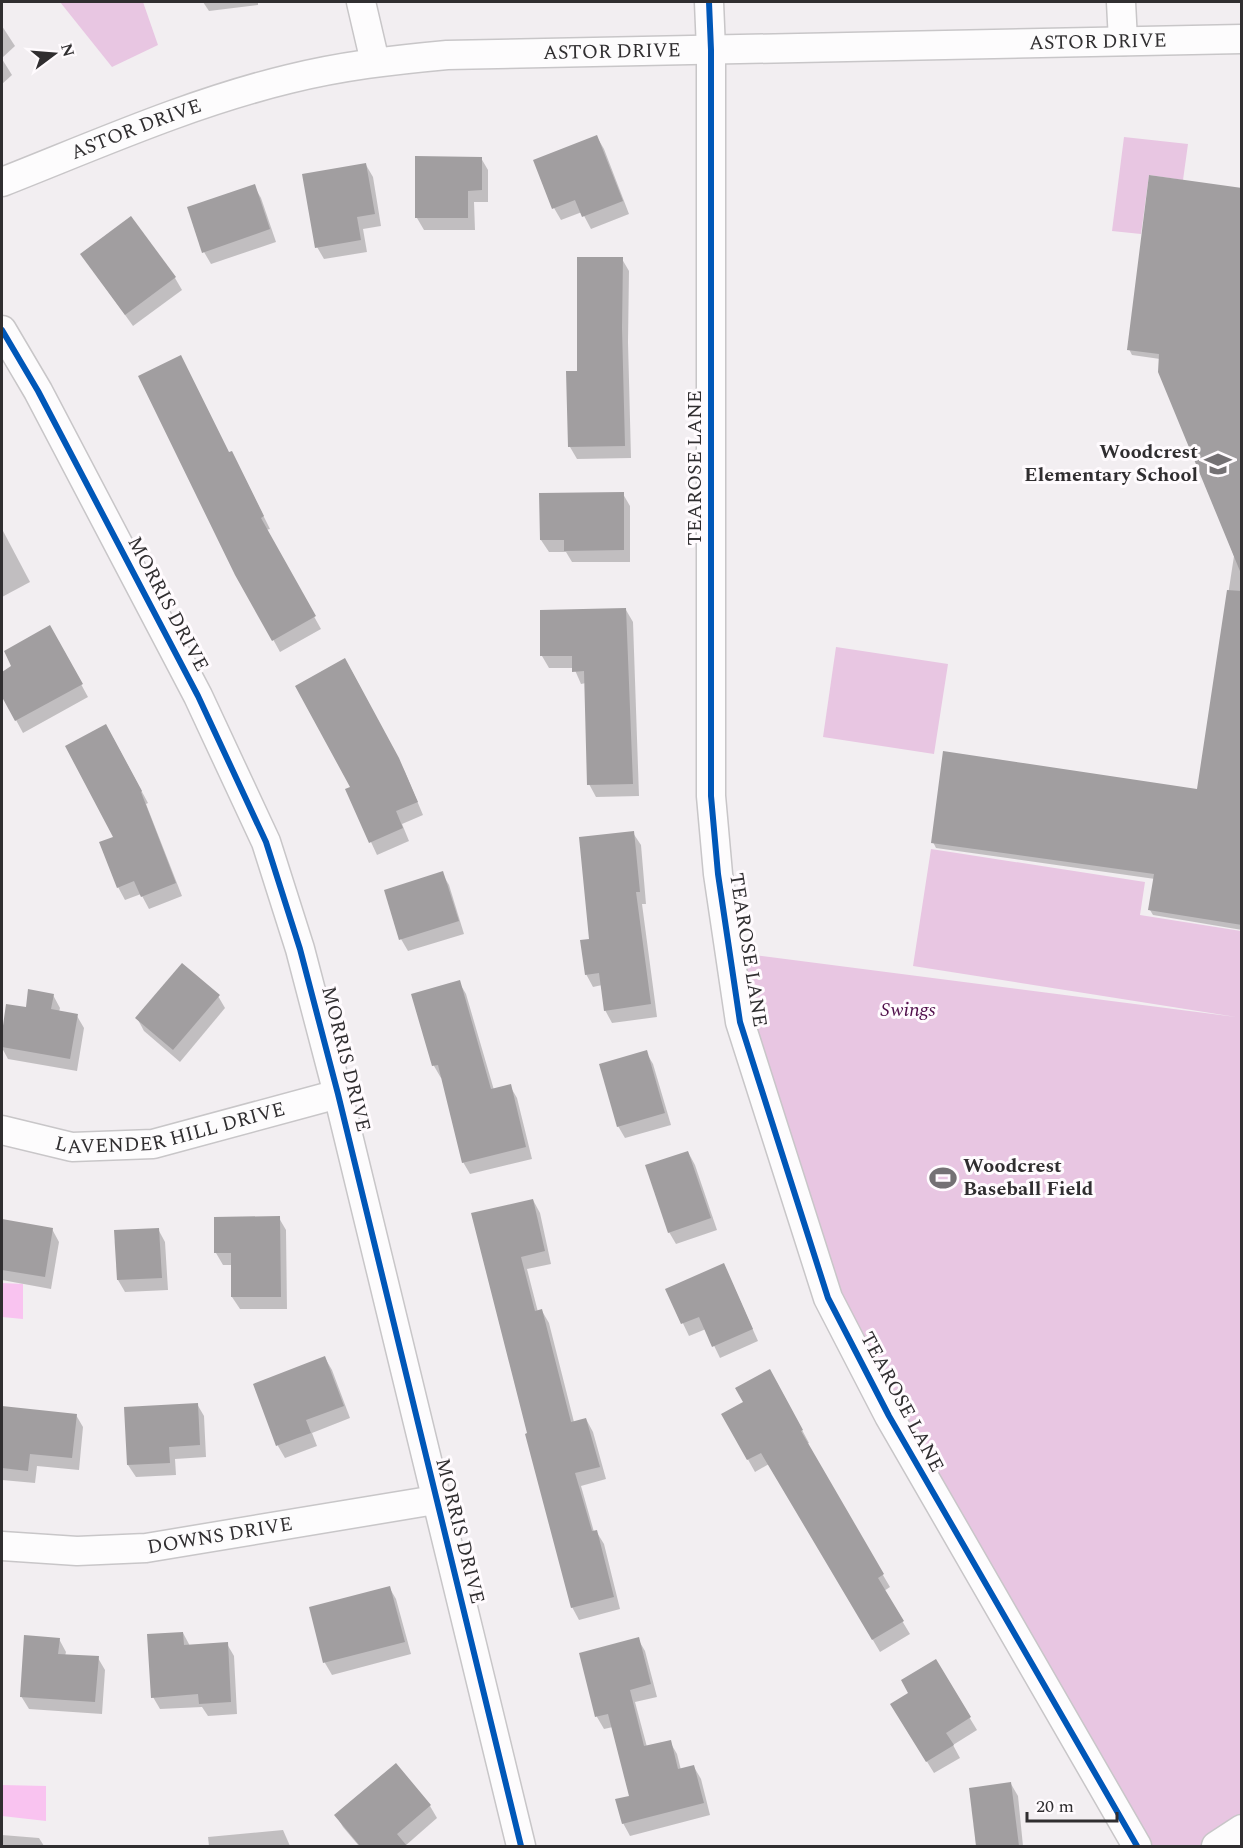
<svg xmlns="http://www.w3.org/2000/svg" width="1243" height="1848" font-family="Spectral,serif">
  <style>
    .green { fill: #e8c6e2 }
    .water { fill: #f9c3f0 }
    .shadow { fill: #0003 }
    .building { fill: #a19ea0 }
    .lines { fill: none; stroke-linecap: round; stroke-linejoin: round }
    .minor-casing { stroke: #c8c6c8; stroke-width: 31 }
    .minor { stroke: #fdfcfd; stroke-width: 28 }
    .cycleway-casing { stroke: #fffbfe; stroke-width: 10 }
    .cycleway { stroke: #0057b8; stroke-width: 6 }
    .labels { text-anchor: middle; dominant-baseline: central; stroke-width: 6; stroke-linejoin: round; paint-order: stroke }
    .street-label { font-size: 20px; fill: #302e30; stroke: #fffbfe }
    .poi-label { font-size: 20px; font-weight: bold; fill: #302e30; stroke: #fffbfe; text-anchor: end }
    .park-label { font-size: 20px; font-style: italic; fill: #4f0d49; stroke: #fffbfe }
  </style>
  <rect width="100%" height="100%" fill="#f2eef1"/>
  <g class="green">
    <polygon points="60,2 143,2 158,45 112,67"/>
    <polygon points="1124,137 1188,144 1183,180 1149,175 1141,234 1112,231"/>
    <polygon points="836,647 948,664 934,754 823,737"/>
    <polygon points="931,849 1145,882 1140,915 1241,931 1242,1829 1216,1846 1137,1846 828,1298 730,952 1236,1017 913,966"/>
  </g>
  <g class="water">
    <polygon points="2,1283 23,1284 23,1319 2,1317"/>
    <polygon points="2,1785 46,1786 46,1821 2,1816"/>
  </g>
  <g class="shadow">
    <polygon points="203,2 258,2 258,5 209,11"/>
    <polygon points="2,26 15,46 2,58"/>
    <polygon points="2,59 12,75 2,84"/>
    <polygon points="597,137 604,149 629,214 591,229 582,212 561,220 554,208"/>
    <polygon points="417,158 481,158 488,170 488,202 474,202 475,230 424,230 417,218"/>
    <polygon points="366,165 373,177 381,226 363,229 367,252 324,259 317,247"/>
    <polygon points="254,186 261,198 276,242 211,264 204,252"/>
    <polygon points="1242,190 1242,930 1153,915 1150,910 1155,879 936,848 933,842 1198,791 1234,556 1160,359 1132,355 1129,349"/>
    <polygon points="82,255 175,278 182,290 133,326"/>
    <polygon points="622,259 629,271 628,342 631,458 577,459 570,447 579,372"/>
    <polygon points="229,454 238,465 270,529 266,530 321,629 280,652 237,574"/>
    <polygon points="623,494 630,506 630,562 572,562 566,552 549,552 541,540"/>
    <polygon points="2,529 30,582 2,597"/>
    <polygon points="626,610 633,622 639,796 596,797 589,784 586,683 581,684 574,668 549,668 542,656"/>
    <polygon points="50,627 88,697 23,733 2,694 2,673 14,667"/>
    <polygon points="352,672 405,772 423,815 402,824 409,841 377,855 347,790 352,788"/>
    <polygon points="113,738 148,803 146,804 182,896 149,909 141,894 125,900 118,887"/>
    <polygon points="633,833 641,845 646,904 642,904 657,1017 612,1023 605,1010 602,985 593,987 586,974 590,940"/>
    <polygon points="442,873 449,885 464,934 408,951 401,939"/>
    <polygon points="459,982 466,994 494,1090 510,1086 517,1098 532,1159 470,1174 463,1162 442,1077 441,1078 434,1066 413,995"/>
    <polygon points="53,995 60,1008 59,1012 77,1016 84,1028 77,1071 8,1059 2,1048 8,1005 27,1009"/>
    <polygon points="218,996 225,1008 180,1062 144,1031 137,1018"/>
    <polygon points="646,1052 653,1064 671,1125 625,1138 618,1126"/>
    <polygon points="688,1152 695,1165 717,1230 676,1244 669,1232"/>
    <polygon points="533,1200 540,1213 551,1264 527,1269 538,1312 542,1311 549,1323 574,1422 586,1419 593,1432 606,1479 581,1486 594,1532 596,1531 604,1544 620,1609 579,1620 572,1607 472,1214"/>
    <polygon points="279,1218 286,1230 287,1309 240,1309 232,1297 232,1265 223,1265 216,1253"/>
    <polygon points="2,1220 52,1229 59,1242 51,1289 2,1280"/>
    <polygon points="158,1229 165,1242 168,1290 125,1292 118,1280"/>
    <polygon points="724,1265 758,1341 720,1358 706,1329 689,1336 667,1290"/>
    <polygon points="325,1358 332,1370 350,1418 312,1433 317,1446 285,1458 278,1446 255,1385"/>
    <polygon points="777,1383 809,1443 806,1444 890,1587 884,1591 910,1634 880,1652 769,1464 755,1472 723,1415"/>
    <polygon points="197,1404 204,1416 206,1457 175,1459 176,1475 136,1477 128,1465"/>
    <polygon points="2,1407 76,1415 83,1427 79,1470 37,1466 35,1483 2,1480"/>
    <polygon points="389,1587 396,1599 411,1654 332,1675 325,1663 311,1608"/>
    <polygon points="183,1633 190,1646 227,1644 234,1656 237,1714 208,1716 202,1707 160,1709 153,1697"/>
    <polygon points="59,1639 66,1652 65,1656 98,1658 105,1670 102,1714 29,1709 21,1696"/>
    <polygon points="638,1639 645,1651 657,1697 635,1702 647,1747 670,1742 677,1754 681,1770 694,1767 701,1779 710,1815 630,1836 623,1823 631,1797 613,1727 604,1729 597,1717 581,1654"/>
    <polygon points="935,1661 977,1730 953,1745 960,1758 934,1773 892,1705 910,1694"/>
    <polygon points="395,1765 430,1806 437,1818 405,1846 359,1846 343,1827 336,1815"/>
    <polygon points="1011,1784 1018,1796 1023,1846 977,1846 971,1789"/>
    <polygon points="283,1830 290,1846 209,1846 208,1837"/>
    <polygon points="2,1835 39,1838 44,1846 2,1846"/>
  </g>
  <g class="building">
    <polygon points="597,135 623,201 582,217 575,200 552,209 533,160"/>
    <polygon points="415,156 482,157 482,190 468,191 468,218 415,218"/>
    <polygon points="366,163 375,214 357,217 361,240 315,248 302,174"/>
    <polygon points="1149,175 1242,188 1242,576 1158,372 1159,354 1127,350"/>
    <polygon points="255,184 270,229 202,253 187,207"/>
    <polygon points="131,216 176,277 125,315 80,254"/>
    <polygon points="577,257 623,257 622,328 625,446 568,447 566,371 577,371"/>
    <polygon points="181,355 229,452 232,451 264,516 261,518 316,616 272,641 235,575 138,376"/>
    <polygon points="624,492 624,550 564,551 564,540 540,540 539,493"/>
    <polygon points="1227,590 1242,591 1242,925 1148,910 1154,874 931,843 943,751 1197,789"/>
    <polygon points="626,608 633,784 587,785 584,671 572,672 572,656 540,656 540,610"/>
    <polygon points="50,625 83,684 15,721 2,697 2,672 11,666 4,651"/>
    <polygon points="345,658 399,758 418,802 396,811 403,828 369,843 345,789 350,787 295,686"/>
    <polygon points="106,724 142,791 141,792 176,883 141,897 134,881 117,888 99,842 113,837 65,746"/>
    <polygon points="634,831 640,892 636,892 651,1004 604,1011 599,973 585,975 580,940 589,939 579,837"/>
    <polygon points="443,871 459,921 399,940 384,890"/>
    <polygon points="182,963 220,995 173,1050 135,1018"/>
    <polygon points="460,980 491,1089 511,1084 526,1147 462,1163 438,1065 432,1066 411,994"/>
    <polygon points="28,989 54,994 51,1009 78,1014 70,1059 2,1047 2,1033 6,1004 26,1007"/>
    <polygon points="647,1050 665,1113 617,1127 599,1064"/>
    <polygon points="688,1151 711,1218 668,1233 645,1165"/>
    <polygon points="533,1199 545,1251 521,1257 535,1311 542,1309 571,1422 586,1418 600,1467 575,1473 592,1531 597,1530 614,1597 571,1608 525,1434 527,1433 471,1213"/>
    <polygon points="280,1216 281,1297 231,1297 231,1253 214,1253 214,1217"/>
    <polygon points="2,1219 53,1228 45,1277 2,1270"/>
    <polygon points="159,1228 162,1278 117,1280 114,1230"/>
    <polygon points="724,1263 753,1329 712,1347 699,1317 681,1324 665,1289"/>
    <polygon points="325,1356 344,1406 306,1420 311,1433 276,1446 253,1384"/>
    <polygon points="770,1369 803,1430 801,1431 884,1574 878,1578 904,1621 872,1640 761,1453 747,1460 721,1414 743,1402 735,1388"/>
    <polygon points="198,1403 200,1445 169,1447 170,1463 127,1465 124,1407"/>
    <polygon points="2,1406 77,1414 72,1458 30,1454 28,1471 2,1468"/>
    <polygon points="390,1586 405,1642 323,1663 309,1607"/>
    <polygon points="183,1632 184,1645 228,1642 231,1702 199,1704 198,1694 151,1698 147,1634"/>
    <polygon points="24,1635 60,1638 58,1654 99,1656 95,1702 20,1697"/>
    <polygon points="639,1637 651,1684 630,1690 644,1746 671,1740 678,1769 694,1765 704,1803 622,1824 615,1799 629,1796 608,1714 595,1717 579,1653"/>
    <polygon points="936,1659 971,1717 946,1733 954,1745 926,1762 890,1704 908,1693 901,1680"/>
    <polygon points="396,1763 431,1805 397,1834 407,1846 360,1846 334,1815"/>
    <polygon points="1011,1782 1019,1846 976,1846 969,1788"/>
  </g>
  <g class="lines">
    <defs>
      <g id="minor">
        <polyline points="361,2 375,62"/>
        <polyline points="709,2 711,50 711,796 718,874 740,1022 828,1298 889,1416 1137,1846"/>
        <polyline points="1121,2 1123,41"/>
        <path id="s1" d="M2,182c94,-37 188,-79 287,-103 52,-13 104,-19 158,-24l795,-16"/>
        <polyline points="2,330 38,391 198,696 266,842 300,949 338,1094 521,1846"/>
        <path id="s2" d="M2,1130l70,17 81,-3 185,-50"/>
        <path id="s3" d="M2,1546l75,5 69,-3 289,-48"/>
        <polyline points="1216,1846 1242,1829"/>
      </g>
    </defs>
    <use href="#minor" class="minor-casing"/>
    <use href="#minor" class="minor"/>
    <defs>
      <g id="cycleway">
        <polyline points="709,2 711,50 711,796 718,874 740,1022 828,1298 889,1416 1137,1846"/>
        <polyline points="2,330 38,391 198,696 266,842 300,949 338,1094 521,1846"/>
      </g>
    </defs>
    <use href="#cycleway" class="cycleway-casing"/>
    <use href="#cycleway" class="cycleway"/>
  </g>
  <defs>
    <symbol id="school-bare" viewBox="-9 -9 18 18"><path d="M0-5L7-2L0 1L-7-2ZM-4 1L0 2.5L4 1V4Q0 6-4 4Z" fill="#747174" stroke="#fffbfe" stroke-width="2.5" paint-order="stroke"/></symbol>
    <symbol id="stadium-bare" viewBox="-9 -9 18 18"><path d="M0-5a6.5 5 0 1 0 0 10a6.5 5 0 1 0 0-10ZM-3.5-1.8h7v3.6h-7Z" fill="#747174" stroke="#fffbfe" stroke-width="2.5" paint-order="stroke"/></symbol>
  </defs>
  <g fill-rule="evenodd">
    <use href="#school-bare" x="1199" y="445" width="38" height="38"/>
    <use href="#stadium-bare" x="924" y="1159" width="38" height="38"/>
  </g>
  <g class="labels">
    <g class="street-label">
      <text stroke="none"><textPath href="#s1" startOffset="1116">ASTOR DRIVE</textPath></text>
      <text stroke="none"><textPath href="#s1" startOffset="630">ASTOR DRIVE</textPath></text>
      <text stroke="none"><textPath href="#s1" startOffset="144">ASTOR DRIVE</textPath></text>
      <text transform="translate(695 468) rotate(-90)">TEAROSE LANE</text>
      <text transform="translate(168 604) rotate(62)">MORRIS DRIVE</text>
      <text transform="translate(748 950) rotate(81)">TEAROSE LANE</text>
      <text transform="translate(346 1059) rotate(76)">MORRIS DRIVE</text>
      <text stroke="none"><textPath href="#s2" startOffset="172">LAVENDER HILL DRIVE</textPath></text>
      <text transform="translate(902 1402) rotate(62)">TEAROSE LANE</text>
      <text transform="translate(460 1531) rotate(76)">MORRIS DRIVE</text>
      <text stroke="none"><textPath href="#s3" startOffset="219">DOWNS DRIVE</textPath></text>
    </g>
    <g class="poi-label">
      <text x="1198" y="452">Woodcrest<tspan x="1198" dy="23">Elementary School</tspan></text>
      <text x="963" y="1166" text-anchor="start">Woodcrest<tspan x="963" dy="23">Baseball Field</tspan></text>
    </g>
    <g class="park-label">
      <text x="908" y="1010">Swings</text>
    </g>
  </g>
  <rect width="1243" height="1848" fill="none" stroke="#302e30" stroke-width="6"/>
  <g transform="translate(54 54) rotate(74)" stroke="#fffbfe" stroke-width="4.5" paint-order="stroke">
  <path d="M0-4.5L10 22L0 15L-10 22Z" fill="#302e30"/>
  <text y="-9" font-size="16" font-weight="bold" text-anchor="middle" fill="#302e30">N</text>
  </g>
  <path d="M1027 1812v9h90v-9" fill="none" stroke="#302e30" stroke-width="3"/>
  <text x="1036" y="1812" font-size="18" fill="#302e30" stroke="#fffbfe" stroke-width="4.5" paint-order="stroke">20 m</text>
</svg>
